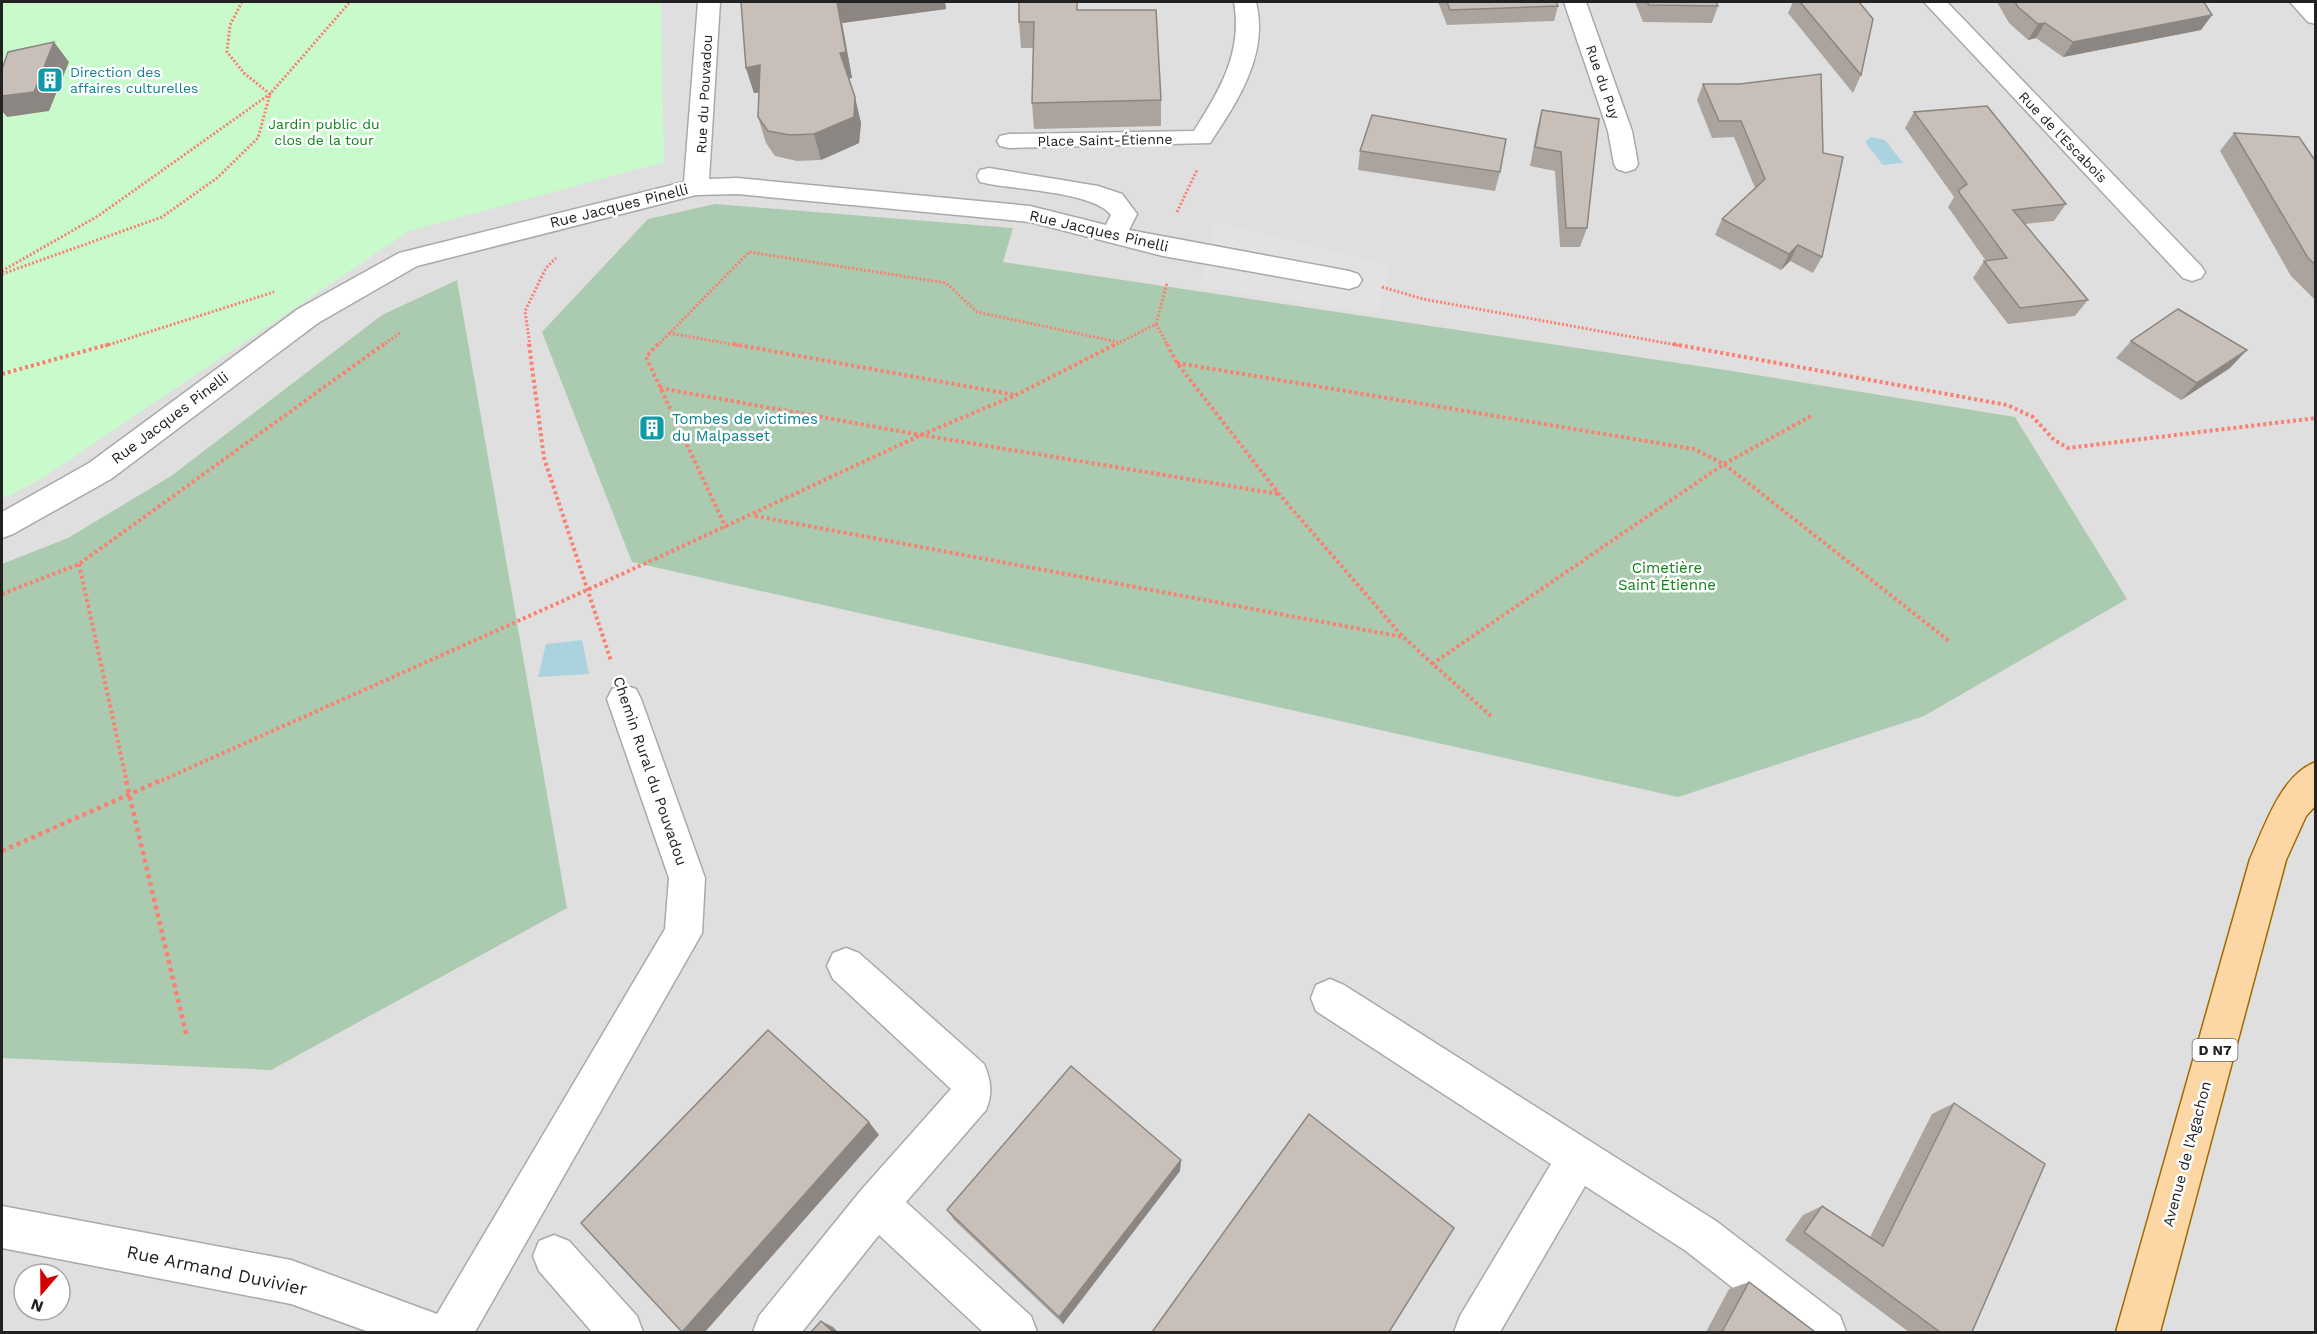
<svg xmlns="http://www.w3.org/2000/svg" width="2317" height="1334" font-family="'Work Sans',sans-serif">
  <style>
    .residential { fill: #e0dfdf; fill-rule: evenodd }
    .cemetery { fill: #aacbaf }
    .park { fill: #c8facc }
    .parking { fill: #e2e2e2 }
    .water { fill: #aad3df }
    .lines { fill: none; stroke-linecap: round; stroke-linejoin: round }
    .minor-casing { stroke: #a9a9a9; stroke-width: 3 }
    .major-casing { stroke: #a06b00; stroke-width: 3 }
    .path-far2 { stroke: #fa8072; stroke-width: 3; stroke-dasharray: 2 2; stroke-linecap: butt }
    .path-far1 { stroke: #fa8072; stroke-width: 4; stroke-dasharray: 3 3; stroke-linecap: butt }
    .path { stroke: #fa8072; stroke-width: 4.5; stroke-dasharray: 4 4; stroke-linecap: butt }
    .minor { fill: #fff; fill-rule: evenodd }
    .major { fill: #fcd6a4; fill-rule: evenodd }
    .path-bridge { stroke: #fa8072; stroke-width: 4; stroke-dasharray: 3 3; stroke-linecap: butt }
    .wall { fill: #aba49e }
    .shaded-wall { fill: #8b8681 }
    .building { fill: #c7bfb8; stroke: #8b8681; stroke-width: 1.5 }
    .labels { text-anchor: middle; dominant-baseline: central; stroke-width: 5; stroke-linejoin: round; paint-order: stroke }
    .far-culture-label { font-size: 14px; fill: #0d838f; stroke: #fff; text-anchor: start }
    .far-street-label { font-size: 14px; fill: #222; stroke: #fff }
    .far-park-label { font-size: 14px; fill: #0c8416; stroke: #fff }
    .shield { fill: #fff; stroke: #646464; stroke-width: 1.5 }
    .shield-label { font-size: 14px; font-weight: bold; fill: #222 }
    .street-label { font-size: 15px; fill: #222; stroke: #fff }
    .culture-label { font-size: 15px; fill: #0d838f; stroke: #fff; text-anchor: start }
    .park-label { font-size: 15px; fill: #0c8416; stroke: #fff }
    .near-street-label { font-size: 18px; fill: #222; stroke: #fff }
  </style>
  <rect width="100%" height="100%" fill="#f2efe9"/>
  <path class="residential" d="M2,2h2313v1330h-2313zM24,1274h36v36h-36z"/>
  <g class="cemetery">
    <polygon points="715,204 1013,228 1003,262 1732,371 2015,417 2127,599 1924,716 1678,797 632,562 542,332 648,219"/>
    <polygon points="457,280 567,908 271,1070 2,1058 2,564 68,538 171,476 382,315"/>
  </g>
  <polygon class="park" points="2,2 661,2 664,162 409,231 43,478 2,499"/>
  <polygon class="parking" points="1214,222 1389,265 1379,314 1200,287"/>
  <g class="water">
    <polygon points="1871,137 1885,140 1903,163 1883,165 1865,142"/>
    <polygon points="582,640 589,674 538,677 546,644"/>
  </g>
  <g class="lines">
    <defs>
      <g id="minor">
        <path d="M698,2h22l-11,177 28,-1 293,28 76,19 5,-10c-18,-24 -99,-25 -131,-33l-3,-6 3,-6 9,-2 109,18 24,8 15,20 -8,16 220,41 9,3 4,6 -4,6 -9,3 -186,-33 -133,-34 -293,-28 -41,1 -279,71 -99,57 -207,156 -98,55 -11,4v-26l87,-49 209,-154 101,-56 285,-71z"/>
        <path d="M1234,2h22c13,52 -18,99 -46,141l-201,5 -9,-2 -3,-5 3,-5 9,-2 185,-3c26,-41 49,-79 40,-129z"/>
        <polygon points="1564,2 1586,2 1632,131 1638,164 1635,169 1626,172 1617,169 1614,164 1608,131"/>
        <polygon points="1924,2 1947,2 2201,266 2205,272 2201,278 2192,281 2183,278"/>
        <polygon points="2290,2 2313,2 2316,4 2316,24 2308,22"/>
        <polygon points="624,685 636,689 641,699 705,878 702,933 475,1332 369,1332 291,1304 2,1248 2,1206 291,1260 437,1314 665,929 669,878 607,699 612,689"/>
        <path d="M846,948l13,5 125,111c7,17 9,29 2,46l-80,92 125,114 6,16h-54l-104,-97 -77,97h-49l6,-16 103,-127 89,-100 -118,-110 -6,-13 6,-13z"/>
        <polygon points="1330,979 1344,985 1716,1221 1840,1316 1846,1332 1789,1332 1686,1251 1585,1186 1500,1332 1454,1332 1460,1316 1551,1164 1316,1011 1311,998 1316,985"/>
        <polygon points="554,1235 569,1241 637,1316 643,1332 592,1332 539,1271 533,1256 539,1241"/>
      </g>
      <path id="major" d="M2316,762v43l-10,11 -20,44 -126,472h-44l134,-473c14,-31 31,-85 66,-97z"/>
    </defs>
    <use href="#minor" class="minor-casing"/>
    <use href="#major" class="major-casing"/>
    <g class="path-far2">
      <polyline points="1177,212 1197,170"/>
      <polyline points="2,271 98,216 270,94 350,2"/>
      <polyline points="2,274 162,217 217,178 258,138 270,94 244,73 227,52 230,25 242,2"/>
      <polyline points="1382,287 1423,299 1682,346"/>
      <polyline points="1156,324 1168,346"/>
      <polyline points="669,333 741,346"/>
      <polyline points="105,346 274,292"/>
      <polyline points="382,346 401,332"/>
      <polyline points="530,346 525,311 546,268 556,258"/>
      <polyline points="657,346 749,252 946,283 977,312 1118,342"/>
      <polyline points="1113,346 1156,324 1167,283"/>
    </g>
    <g class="path-far1">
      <polyline points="529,344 544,458 611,661"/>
      <polyline points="658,344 646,357 726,528"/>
      <polyline points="733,344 1015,395"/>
      <polyline points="1167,344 1177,363 1279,494 1403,637 1492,717"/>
      <polyline points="1673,344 2007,405 2033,417 2054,440 2068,448 2316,418"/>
      <polyline points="1177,363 1694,449 1724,464 1949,641"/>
      <polyline points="2,374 110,344"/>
      <polyline points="660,388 921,435 1279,494"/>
      <polyline points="755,516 1403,637"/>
      <polyline points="655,559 921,435 1016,395 1116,344"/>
      <polyline points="79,564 127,783"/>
      <polyline points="2,594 79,564 384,344"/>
      <polyline points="1432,664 1724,464 1811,416"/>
      <polyline points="156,783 556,604"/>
    </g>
    <g class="path">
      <polyline points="126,781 187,1038"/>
      <polyline points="2,851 159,781"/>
    </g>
    <use href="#minor" class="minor"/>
    <use href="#major" class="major"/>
    <polyline class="path-bridge" points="556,604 655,559"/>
  </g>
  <g class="wall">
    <polygon points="741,2 945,2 946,9 842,23 852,78 849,78 861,123 859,143 821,160 797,161 775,156 766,143 758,117 759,93 754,93 746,68"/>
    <polygon points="1438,2 1556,2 1558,6 1554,21 1447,25"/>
    <polygon points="1635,2 1716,2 1718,6 1712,23 1643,22"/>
    <polygon points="1793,2 1859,2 1861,75 1853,93 1788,13"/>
    <polygon points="1997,2 2204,2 2212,15 2201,30 2063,57 2036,38 2028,40 2009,23"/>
    <polygon points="1078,10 1161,100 1161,126 1034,129 1032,103 1033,48 1021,48 1019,22"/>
    <polygon points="1703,84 1740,84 1822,257 1813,273 1790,261 1781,270 1715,235 1722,219 1755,188 1734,137 1712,138 1697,100"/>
    <polygon points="1542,110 1599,119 1587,228 1580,247 1560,247 1555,171 1530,166 1537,129"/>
    <polygon points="1914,112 2066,204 2054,221 2025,224 2088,300 2075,316 2008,324 1973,278 1984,261 1986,261 1948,207 1954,197 1905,128"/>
    <polygon points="2234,133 2314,159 2316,159 2316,301 2291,276 2220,151"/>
    <polygon points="1360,151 1500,172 1495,191 1358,170"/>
    <polygon points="2131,341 2230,368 2181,400 2116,358"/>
    <polygon points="1954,1103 1972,1332 1909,1332 1785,1240 1803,1215 1822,1206 1870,1237 1932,1114"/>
    <polygon points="1181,1160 1180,1171 1063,1324 954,1220 947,1210"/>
    <polygon points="1749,1282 1815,1332 1706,1332 1729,1289"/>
  </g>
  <g class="shaded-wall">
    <polygon points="837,2 945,2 946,9 842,23 852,78 846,79 840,53"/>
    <polygon points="2212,15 2201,30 2063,57 2073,42"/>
    <polygon points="2045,23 2036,38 2028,40 2038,24"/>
    <polygon points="54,42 69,62 49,111 7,117 2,111 2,96"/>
    <polygon points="760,65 767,91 754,93 746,68"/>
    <polygon points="855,97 861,123 859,143 821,160 814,134"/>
    <polygon points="1798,245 1790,261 1781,270 1789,254"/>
    <polygon points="2247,350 2230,368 2181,400 2197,383"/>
    <polygon points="869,1122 879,1135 705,1332 682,1332"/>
    <polygon points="1181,1160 1180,1171 1063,1324 1059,1317"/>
    <polygon points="821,1321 833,1327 838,1332 833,1332"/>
  </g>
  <g class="building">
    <polygon points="741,2 837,2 846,52 840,53 855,97 854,117 814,134 790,135 768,131 758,117 760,65 746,68"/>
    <polygon points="1019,2 1077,2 1077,10 1156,10 1161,100 1032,103 1034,22 1019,22"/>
    <polygon points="1447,2 1556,2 1558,6 1450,10"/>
    <polygon points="1647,2 1716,2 1718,6 1649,5"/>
    <polygon points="1800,2 1859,2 1873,19 1861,75"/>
    <polygon points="2015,2 2204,2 2212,15 2073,42 2045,23 2038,24 2018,7"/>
    <polygon points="54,42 34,92 2,96 2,69 8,52"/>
    <polygon points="1821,74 1823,153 1843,157 1822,257 1798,245 1789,254 1722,219 1765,179 1741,121 1719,121 1703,84 1740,84"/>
    <polygon points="1987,106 2066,204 2013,210 2088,300 2020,308 1984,261 2007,258 1958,191 1967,184 1914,112"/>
    <polygon points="1542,110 1599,119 1587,228 1566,228 1561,152 1535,147"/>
    <polygon points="1372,115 1506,139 1500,172 1360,151"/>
    <polygon points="2234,133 2299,137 2314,159 2316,159 2316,265 2308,258"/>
    <polygon points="2178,309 2247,350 2197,383 2131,341"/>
    <polygon points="768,1030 869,1122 682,1332 581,1223"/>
    <polygon points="1071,1066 1181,1160 1059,1317 947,1210"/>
    <polygon points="1954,1103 2045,1164 1972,1332 1940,1332 1804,1232 1822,1206 1883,1246"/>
    <polygon points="1309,1114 1454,1228 1389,1332 1152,1332"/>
    <polygon points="1749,1282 1815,1332 1722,1332"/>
    <polygon points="821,1321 833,1332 811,1332"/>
  </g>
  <defs>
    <symbol id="building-square" viewBox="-11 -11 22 22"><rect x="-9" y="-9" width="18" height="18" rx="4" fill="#0f9aa8" stroke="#fff"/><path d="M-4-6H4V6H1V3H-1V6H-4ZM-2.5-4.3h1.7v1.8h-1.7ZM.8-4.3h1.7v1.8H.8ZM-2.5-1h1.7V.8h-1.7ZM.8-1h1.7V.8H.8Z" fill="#fff"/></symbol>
  </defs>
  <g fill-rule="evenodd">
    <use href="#building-square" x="35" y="65" width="30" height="30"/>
    <use href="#building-square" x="637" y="413" width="30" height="30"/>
  </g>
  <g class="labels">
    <g class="far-culture-label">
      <text x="70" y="72">Direction des<tspan x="70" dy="16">affaires culturelles</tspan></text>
    </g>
    <g class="far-street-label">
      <text transform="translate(1603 82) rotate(71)">Rue du Puy</text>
      <text transform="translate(704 94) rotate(-87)">Rue du Pouvadou</text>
      <text transform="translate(2063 137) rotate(46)">Rue de l'Escabois</text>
      <text transform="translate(1105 140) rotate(-1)">Place Saint-Étienne</text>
    </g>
    <g class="far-park-label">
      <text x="324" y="124">Jardin public du<tspan x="324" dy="16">clos de la tour</tspan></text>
    </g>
    <rect class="shield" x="2192.5" y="1039" width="45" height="22" rx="4.5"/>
    <g class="shield-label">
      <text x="2215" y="1050">D N7</text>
    </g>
    <g class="street-label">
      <text transform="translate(619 206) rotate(-14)">Rue Jacques Pinelli</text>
      <text transform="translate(1099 231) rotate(13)">Rue Jacques Pinelli</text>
      <text transform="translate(170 418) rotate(-37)">Rue Jacques Pinelli</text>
      <text transform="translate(650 771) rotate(71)">Chemin Rural du Pouvadou</text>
      <text transform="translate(2187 1154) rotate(-75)">Avenue de l'Agachon</text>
    </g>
    <g class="culture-label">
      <text x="672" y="419">Tombes de victimes<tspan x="672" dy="17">du Malpasset</tspan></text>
    </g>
    <g class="park-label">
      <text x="1667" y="568">Cimetière<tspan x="1667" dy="17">Saint Étienne</tspan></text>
    </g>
    <g class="near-street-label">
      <text transform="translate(217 1270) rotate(12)">Rue Armand Duvivier</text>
    </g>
  </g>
  <rect width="2317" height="1334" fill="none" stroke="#222222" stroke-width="6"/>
  <g transform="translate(42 1292) rotate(200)"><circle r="28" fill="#ffffff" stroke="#a7a7a7" stroke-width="1.5"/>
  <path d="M0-4.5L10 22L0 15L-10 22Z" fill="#d40000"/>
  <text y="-9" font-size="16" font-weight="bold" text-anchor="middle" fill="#222222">N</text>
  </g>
</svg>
